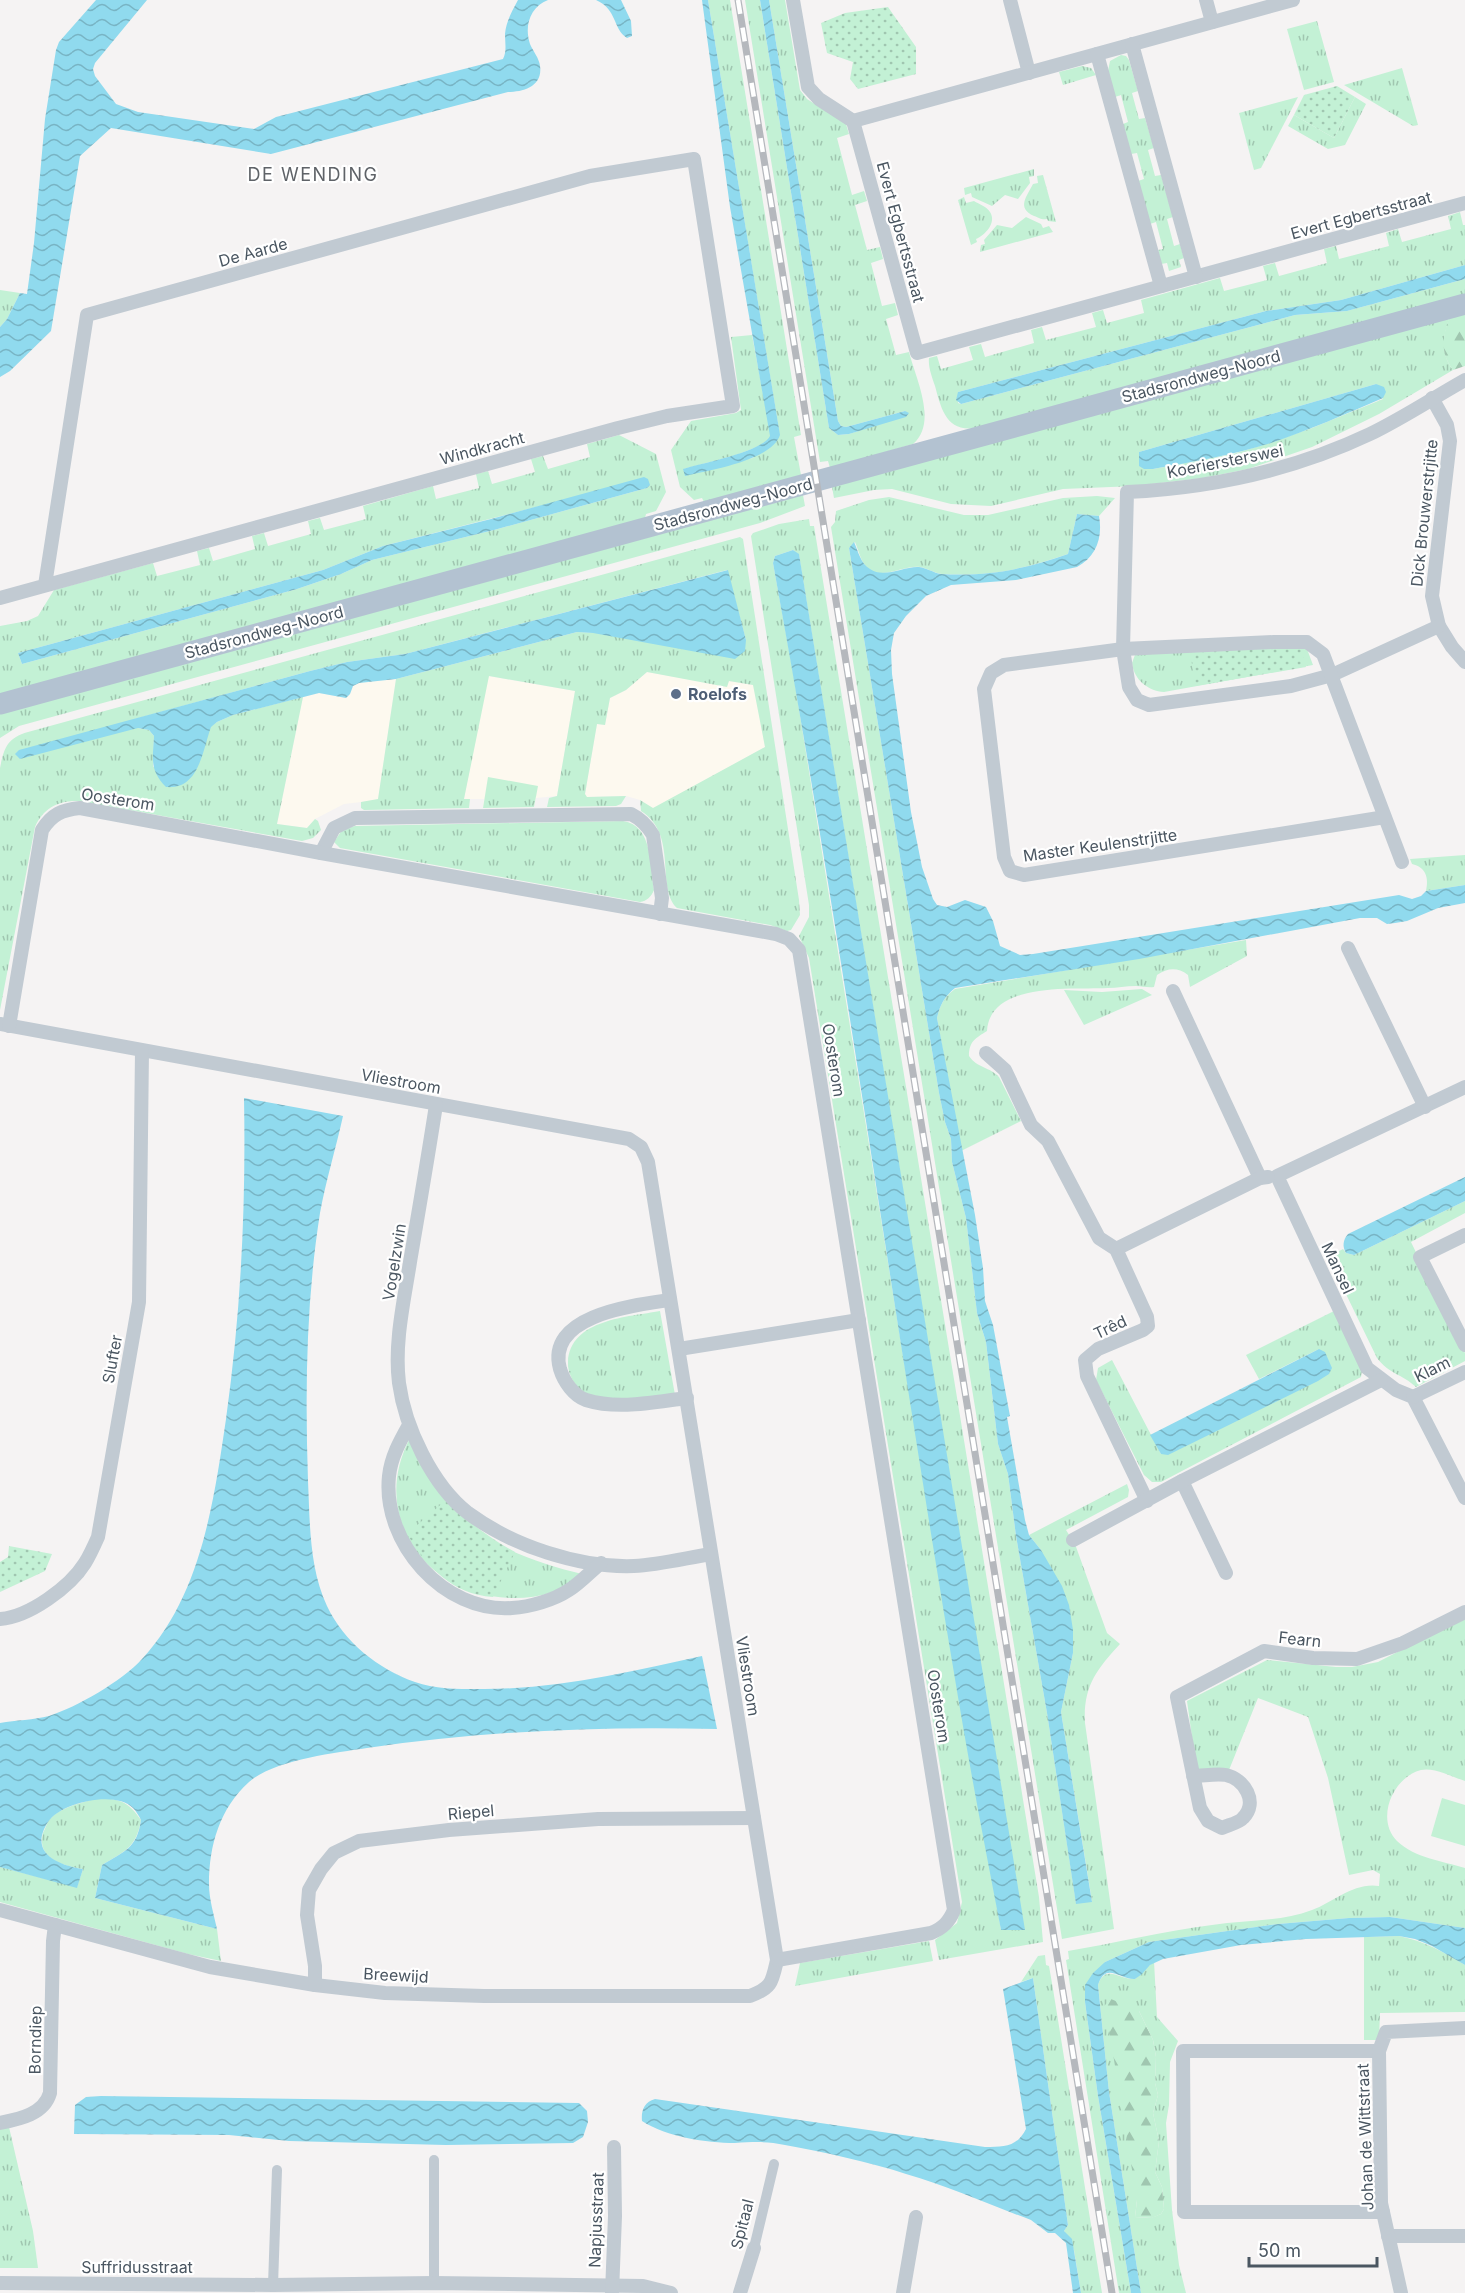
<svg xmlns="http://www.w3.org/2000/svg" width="1465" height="2293" font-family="Inter,sans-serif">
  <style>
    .commercial { fill: #fdf9ef }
    .grass { fill: url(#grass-tufts); fill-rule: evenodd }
    .forest { fill: url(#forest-firs) }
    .park { fill: url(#park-dots) }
    .pitch { fill: #c3f1d5 }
    .water { fill: url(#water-waves) }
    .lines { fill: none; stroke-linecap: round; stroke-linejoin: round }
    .pedestrian { stroke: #c1cad2; stroke-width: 10 }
    .minor { stroke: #c1cad2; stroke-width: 14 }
    .primary { stroke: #b3c2d1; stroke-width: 21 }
    .rail-casing { stroke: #b5b8bd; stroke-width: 7 }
    .rail { stroke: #fff; stroke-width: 4.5; stroke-dasharray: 14; stroke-linecap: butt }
    .service-dot { fill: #5c6f8a; stroke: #fff; stroke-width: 2 }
    .labels { text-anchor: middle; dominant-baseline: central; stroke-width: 4.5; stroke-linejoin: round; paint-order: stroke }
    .street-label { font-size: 16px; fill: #4a5661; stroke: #fff }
    .service-label { font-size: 16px; font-weight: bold; fill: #4e5e75; stroke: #fff; text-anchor: start }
    .neighbourhood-label { font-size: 18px; letter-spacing: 1.5px; fill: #5f6368; stroke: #fff }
  </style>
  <defs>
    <pattern id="grass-tufts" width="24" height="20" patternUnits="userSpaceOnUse" patternTransform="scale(1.5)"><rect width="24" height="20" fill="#c3f1d5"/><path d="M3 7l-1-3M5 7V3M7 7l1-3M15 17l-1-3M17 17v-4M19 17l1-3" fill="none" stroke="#a0c6b0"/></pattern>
    <pattern id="forest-firs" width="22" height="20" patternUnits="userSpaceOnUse" patternTransform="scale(1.5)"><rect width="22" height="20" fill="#c3f1d5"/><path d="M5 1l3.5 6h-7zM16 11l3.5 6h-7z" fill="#a0c6b0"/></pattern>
    <pattern id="park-dots" width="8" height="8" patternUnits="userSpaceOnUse" patternTransform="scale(1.5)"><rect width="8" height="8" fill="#c3f1d5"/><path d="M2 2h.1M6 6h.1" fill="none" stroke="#a0c6b0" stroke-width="1.8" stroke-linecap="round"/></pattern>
    <pattern id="water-waves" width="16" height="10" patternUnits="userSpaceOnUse" patternTransform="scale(1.5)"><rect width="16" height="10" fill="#90daee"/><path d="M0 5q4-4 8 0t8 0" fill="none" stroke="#78b4c4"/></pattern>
  </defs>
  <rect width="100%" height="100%" fill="#f5f3f3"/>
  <g class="commercial">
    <polygon points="647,672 727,686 728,681 754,685 765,747 653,809 640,800 626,796 586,797 585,794 597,724 605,725 610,698 626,690"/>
    <polygon points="488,676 575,691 557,796 536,798 534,807 483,808 484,799 464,799"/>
    <polygon points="396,679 378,800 344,804 315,819 307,828 277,824 303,697 319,693 346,698 350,694 353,686 359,683"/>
  </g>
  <g class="grass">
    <path d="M708,0h22l71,435 -7,2 7,38 -97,27 -2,-4 -8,2 -14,-13 -9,-37 20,-29 45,-8 5,-3 -10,-73 21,-2 19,101c-9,16 -68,27 -87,33l69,-11 26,-28z"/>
    <path d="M745,0h15l69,428 9,7 11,-1 59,-19 -3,-4 -59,16 -5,-1 -3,-5 -69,-421h16l15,90 7,9 39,25 3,10 -12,4 15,57 12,-4 3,10 -12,4 12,45 13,-3 3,12 -12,4 11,43 13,-3 3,12 -12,4 10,36 13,-3c7,27 29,71 4,92l-83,24 -2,-7 -8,1z"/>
    <polygon points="1317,21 1334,82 1304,90 1287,29"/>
    <polygon points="1121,55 1126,56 1129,60 1138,91 1132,93 1139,119 1145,118 1154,148 1148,150 1155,176 1161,175 1173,217 1167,219 1174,246 1180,244 1184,258 1179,260 1181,267 1169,271 1167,263 1161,264 1158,250 1163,249 1156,222 1150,224 1138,181 1144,179 1137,153 1131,154 1123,124 1128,122 1121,95 1115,97 1108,71 1110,61"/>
    <polygon points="1082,66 1091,68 1096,75 1063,85 1059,72"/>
    <polygon points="1402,68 1418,125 1413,126 1344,85"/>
    <polygon points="1298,97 1261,168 1254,170 1239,113"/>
    <polygon points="1355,97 1366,104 1345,145 1328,149 1288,126 1294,115 1334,138"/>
    <polygon points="1034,169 1034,176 1029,177 1030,183 1018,199 1005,195 992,206 972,197 971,193 965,195 964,188"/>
    <path d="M1043,175l13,47 -8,-1 -1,-2c-6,1 -7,-1 -13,-3 -18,-8 -7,-20 -1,-32l5,-1 -1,-7z"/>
    <path d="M964,197l2,6 8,-2c5,3 13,6 16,11 7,11 -5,23 -14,27l1,3 -6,3 -13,-45z"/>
    <path d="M1460,212l3,13h2v40l-124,35 -75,11 -308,81v11l3,1 334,-89 52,-4 118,-32v15l-490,134c-29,4 -34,-20 -40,-42 -3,-9 -7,-19 -6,-28l8,-2 4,13 32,-9 -4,-13 12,-3 4,13 49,-14 -3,-13 11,-3 4,13 50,-13 -4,-14 11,-3 4,13 37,-10 -3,-13 79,-22 4,13 43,-11 -4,-14 12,-3 4,13 48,-13 -3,-14 12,-3 3,13 50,-13 -3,-13 12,-4 4,13 49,-13 -3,-13z"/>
    <polygon points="1026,217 1041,224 1043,228 1049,226 1053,232 980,252 981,245 985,244 984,240 997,225 1012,228"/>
    <polygon points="0,290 20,293 7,319 0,327"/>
    <path d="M1450,315c-6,20 -11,36 3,55l-74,44 -67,33 -64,22 -45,9 -68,8 -72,3 -72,17 -40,-2 -59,-15 -18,1 -40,8 -2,-11zM1376,384l7,15 -71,29 -43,15 -36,11 -80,15h-9l-5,-17z"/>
    <path d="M619,435l37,19 10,38 -10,19 -10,3 -1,4 -645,177v-69l27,-5 11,-5 16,-26 99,-27 4,13 43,-11 -3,-14 12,-3 4,13 42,-12 -3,-13 12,-3 4,13 43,-12 -3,-13 12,-3 4,12 42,-11 -3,-13 70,-20 3,13 43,-11 -3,-14 12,-3 4,13 43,-12 -4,-13 12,-3 5,13 42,-12 -3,-13zM650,485l-3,3 -153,42 -122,30 -31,14 -44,15 -275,75 -4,-11 305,-83 60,-24 157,-40z"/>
    <polygon points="803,495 805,506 760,523 19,726 0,738 0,714"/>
    <path d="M1097,496l18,2 -16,18 -22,-2 -9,40c-45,15 -78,23 -126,20 -8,-1 -15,-6 -22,-7 -16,-2 -35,12 -50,3 -9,-6 -11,-19 -15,-28l-6,6 90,545 6,29 6,17 1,23 14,56 11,95 9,29 12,102 10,30 8,62 31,177 29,190 16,-2 -31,-189 12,-59 -32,-103 -12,-15 98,-51 2,6 -1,7 -62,33 9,14 32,89 13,11c-24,26 -37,43 -35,79l29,206 -52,10 -231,-1412 4,-5 1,-11 33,-11 20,-3 75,18h24l75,-17z"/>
    <path d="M809,519l1,7h4l27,165 198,1206 4,45 -104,18 -4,-20 22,-17 5,-21 -153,-944 -10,-22 10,-19v-12l-58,-369 2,-3 26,-9zM793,550l6,5 225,1375h-23l-96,-562 -111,-690 -21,-115 2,-7z"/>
    <path d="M740,537l3,2 56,361 1,15 -9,15 -4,1 -17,-6 -93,-17c-22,-21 2,-73 -36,-97l-1,-11 13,8 112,-61 -12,-62 -24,-4 -2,6 -80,-15 -21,18 -16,8 -5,27 -8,-1 -12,70 2,3 39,-1 -5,8 -5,2 -69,1 2,-9 8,-2 18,-105 -86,-15 -25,123h6l-1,9 -105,2 -3,-2v-6l17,-3 18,-120 181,-47 169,8 -19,-70 -322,84 -58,8 -37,9 -175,48 3,9 11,2 5,6 -1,31 64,-45 16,-7 70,-18 -26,127 30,4 8,-9 3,2 3,9 -8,8 -11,3 -223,-40c-20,-1 -36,7 -44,26l-35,183v-242c4,-20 7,-30 28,-36z"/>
    <path d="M1300,646l7,3 6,16 -149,27c-16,-1 -30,-12 -32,-29l4,-11z"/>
    <polygon points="488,777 538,786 534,807 483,808"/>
    <path d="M623,821c30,4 27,46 31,69 -3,7 -7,11 -14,12l-300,-54 -6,-6 8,-12 13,-4z"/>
    <path d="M1465,855v30l-39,6c3,-13 0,-24 -14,-27l-2,-5z"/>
    <path d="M1246,940l1,16 -57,31 -2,-12c-11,-8 -20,-7 -31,0l-3,12c-6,1 -12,-1 -18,-1 -10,0 -19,2 -28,2 -35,2 -118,-7 -121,43 -11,7 -18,10 -18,25 8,12 21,11 30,21l22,44 -60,30 -24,-133c3,-13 7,-21 18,-29z"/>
    <polygon points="1142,989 1152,995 1084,1025 1064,990 1102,992"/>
    <path d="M1465,1201v12l-54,29 54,111v8l-49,26c-14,-13 -27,-13 -39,-29l-49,-101 15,-8 3,4 8,2z"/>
    <path d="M660,1311l15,84c-24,3 -68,11 -90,-2 -10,-6 -18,-20 -17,-31 2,-43 61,-45 92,-51z"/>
    <polygon points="1334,1311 1362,1370 1361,1377 1161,1482 1152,1482 1144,1475 1096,1380 1098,1368 1112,1360 1161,1454 1319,1349 1259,1379 1246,1355"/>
    <path d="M410,1438c17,25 33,53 52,77 27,33 80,49 120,59 -20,18 -45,25 -72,24 -85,-3 -141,-82 -100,-160z"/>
    <path d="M1465,1617v164c-13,-4 -31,-14 -44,-11 -28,7 -46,49 -24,71 18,17 45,20 68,27v60l-75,-11 -41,1 -71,6 -129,18 -44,20 -20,40 13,94 33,197h-12l-53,-333 3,-1 -1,-8c48,-8 96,-20 144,-26 34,-5 68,-3 100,-15 22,-8 42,-28 67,-24l1,-12 -7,-4 -24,5 -21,-97 -20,-61 -50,-19 -29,72 -28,1 -5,-5 -9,-65 80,-41 69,7h16l26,-5z"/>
    <path d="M97,1798c23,1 31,3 44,22 -5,28 -16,31 -39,45l-7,33 122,31 4,32 -33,-7 -188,-52v-35l77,20 6,-18c-19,-3 -47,-10 -40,-36 2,-4 4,-10 6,-13 11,-13 33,-17 48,-22z"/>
    <path d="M1399,1936c25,5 45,16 66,29v47l-85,1 -1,27h-15v-103z"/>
    <polygon points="929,1941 933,1961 795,1986 800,1963"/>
    <polygon points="1045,1955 1046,1965 1049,1966 1053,1989 1102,2293 1081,2293 1074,2250 1064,2231 1068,2225 1033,1978 1021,1982 1038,1956"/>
    <path d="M1154,1961l3,56 21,24 -8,21 -1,43 -3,18 6,87 7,55 7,28h-45l-32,-201 -11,-107c7,-22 22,-5 37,-6zM1139,2011l14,29 3,17 -1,26 3,12 -5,18 6,28 -4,31 7,15 2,22 -3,5 -10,4 -16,-1 2,-17z"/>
    <polygon points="9,2127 33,2231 38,2268 0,2268 0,2129"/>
  </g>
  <g class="forest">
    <path d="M1465,311v55l-12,4c-14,-18 -10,-35 -3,-55z"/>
    <polygon points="1111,1999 1139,2011 1153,2040 1156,2057 1155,2083 1158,2095 1153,2113 1159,2141 1155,2172 1162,2187 1164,2209 1161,2214 1152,2218 1135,2217 1137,2200 1105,2005"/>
  </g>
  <g class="park">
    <polygon points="888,7 916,47 916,74 858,89 850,79 853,62 827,53 821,23 845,13"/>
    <polygon points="1337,86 1355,97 1334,138 1294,115 1304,95"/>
    <polygon points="1300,646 1306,667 1195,686 1190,650"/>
    <path d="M446,1500c21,21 43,38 69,52l-22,45c-42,-3 -65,-30 -86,-63z"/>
    <polygon points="9,1546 52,1554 45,1571 0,1592 0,1562 8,1557"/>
  </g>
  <polygon class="pitch" points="1442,1798 1465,1805 1465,1846 1431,1836"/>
  <g class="water">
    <path d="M96,0h51l-52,63 -2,6 2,7 21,28 22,8 116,17 22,-12 227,-58c4,-8 2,-16 2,-25 1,-12 7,-23 13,-34h30c-18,7 -24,26 -18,44 3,7 9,14 10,22 3,20 -16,26 -32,26l-237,62 -160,-26 -31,28 -29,175 -41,40 -10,6v-50l7,-8 13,-26 7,1 7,-51 11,-124 11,-69 3,-8z"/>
    <path d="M596,0h25l10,21 1,15 -5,2c-15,-10 -9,-28 -31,-38z"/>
    <path d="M702,0h6l72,435c-9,26 -71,35 -95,41l-2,-7c20,-6 79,-17 87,-33l-40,-229z"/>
    <polygon points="760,0 769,0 838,421 841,426 846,427 905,411 909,413 906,417 849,434 838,435 829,428"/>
    <polygon points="1465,265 1465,279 1347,311 1295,315 961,404 956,400 958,392 1266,311 1341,300"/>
    <path d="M1376,384l8,3 2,5 -3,6c-37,16 -74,32 -112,45 -39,12 -79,19 -118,26h-9l-5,-3v-14z"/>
    <polygon points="644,477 648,479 650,485 647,488 494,530 372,560 341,574 297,589 22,664 18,653 323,570 383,546 491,519"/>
    <path d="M1077,514l22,2c4,22 -3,41 -22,51l-61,13 -65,5 -25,11 -20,20 -12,17 -3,17 1,24 19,138 11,55 11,32 4,6 10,2 18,-7 21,7 7,14 7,25 20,9 13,-1 366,-59 13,4 9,-3 5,-5 39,-6v18l-27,5 -31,13 -12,2 -8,1 -10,-6h-17l-221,41 -184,29c-11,9 -15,17 -18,30l38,197 8,53 2,33 8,24 17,91 -3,1 18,103 4,15 12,15 21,36 7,19 4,25v23l-12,59 31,190 -16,2 -29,-191 -31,-177 -8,-62 -10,-30 -12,-102 -9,-29 -11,-95 -14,-56 -1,-23 -6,-17 -6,-29 -90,-545 5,-6c4,9 7,22 16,27 14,10 34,-3 49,-2 8,1 15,6 22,7 47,3 84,-5 127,-20z"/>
    <path d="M793,550l6,4 226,1376h-24c-15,-78 -30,-155 -43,-233 -64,-378 -116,-757 -185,-1134l2,-7z"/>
    <path d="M728,570l18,70 -1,11 -10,8 -142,-26 -16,-1 -181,47 -37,4 -6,3 -3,8 -4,4 -27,-5 -86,22 -16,7 -6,5c-9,25 -12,63 -45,60 -17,-17 -13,-29 -12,-51l-5,-6 -11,-2 -118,31 -5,-5 4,-4 291,-79 37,-9 58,-8z"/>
    <path d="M244,1098l99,18c-7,32 -17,64 -23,97 -14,89 -15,178 -12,268 2,42 1,86 19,125 17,36 51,63 88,76 19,7 42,7 63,7 76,1 151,-17 224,-33l15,73c-118,-3 -234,2 -350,19 -33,5 -93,12 -118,34 -29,26 -40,63 -40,102 0,15 5,31 8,45l-122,-31 7,-33c23,-14 35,-17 39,-45 -2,-4 -5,-9 -8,-12 -17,-18 -72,-6 -85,14 -20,31 10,43 35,47l-6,19 -77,-21v-144c16,-3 34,-3 49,-7 28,-9 73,-35 93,-57 59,-63 72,-158 84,-240 15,-108 20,-212 18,-321z"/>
    <path d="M1465,1177v24l-111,54 -8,-2c-4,-7 -3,-13 2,-19z"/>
    <polygon points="1319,1349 1325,1352 1332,1368 1329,1374 1318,1381 1168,1455 1161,1454 1150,1435"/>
    <path d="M1390,1917l75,11v37l-33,-19 -17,-7 -16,-3 -93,3 -65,6 -78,14 -13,6 -8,9 -7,5c-15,1 -29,-18 -37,6l11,107 32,201h-10l-33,-197 -13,-94v-17l8,-12 12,-11 44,-20 129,-18 71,-6z"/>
    <path d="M1033,1978l35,247 -4,6 8,8 9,54h-8l-7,-50 -11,-10h-7l-17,-13c-41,-15 -83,-34 -125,-46 -36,-12 -83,-22 -121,-29 -17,-4 -32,-3 -50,-2 -29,0 -68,-6 -93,-22 -1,-10 2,-19 13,-22l330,48c19,0 32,0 41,-18l-23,-140z"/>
    <polygon points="101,2096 579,2103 587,2111 588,2122 583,2137 573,2143 446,2145 289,2141 229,2135 74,2134 75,2105 86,2097"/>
  </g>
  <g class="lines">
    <g class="pedestrian">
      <polyline points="754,2248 774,2164"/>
      <polyline points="434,2283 434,2160"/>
      <polyline points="273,2285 277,2170"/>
    </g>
    <g class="minor">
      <polyline points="793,0 808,87 819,99 853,121"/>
      <polyline points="1010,0 1029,73"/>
      <polyline points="1206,0 1212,22"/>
      <polyline points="1293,0 853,121 917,353 1465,203"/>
      <polyline points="1132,44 1196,277"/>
      <polyline points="1097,54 1161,286"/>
      <polyline points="1432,398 1447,425 1450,441 1432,596 1439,626 1452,647 1465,662"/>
      <polyline points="0,598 618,428 667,416 733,406 694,159 590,176 87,315 45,585"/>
      <path d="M1439,626l-107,49 -41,11 -142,19 -12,-5 -8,-13 -6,-38 4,-157c84,-4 167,-22 243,-58 33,-16 63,-36 95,-54"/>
      <polyline points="1385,817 1024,875 1010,871 1004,857 984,689 991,673 1004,665 1123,649 1274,642 1307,642 1323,654 1402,862"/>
      <path d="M321,853l13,-25 21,-10 276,-4c10,5 16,11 22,21l9,63 -2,16"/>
      <polyline points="1348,948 1425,1107"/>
      <polyline points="1173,991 1260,1178"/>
      <path d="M0,1024l629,115 12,8 7,15 129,798c-5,22 -5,28 -27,36h-266l-99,-3 -70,-8 -105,-18 -210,-57"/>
      <path d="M9,1026l33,-196c10,-16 20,-20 38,-22l241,45 455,81 13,5 10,11 155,960c-5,12 -11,18 -23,23l-154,27"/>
      <polyline points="986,1053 1005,1070 1031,1125 1048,1141 1099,1238 1116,1249 1147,1317 1148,1326 1143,1330 1098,1349 1085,1360 1087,1376 1147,1501"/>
      <polyline points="1465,1087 1277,1176 1367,1368 1396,1390 1413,1397 1465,1498"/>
      <path d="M436,1105c-8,52 -17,104 -26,157 -6,39 -16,81 -11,121 6,44 33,102 69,130 45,33 111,55 166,53 25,-1 52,-8 77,-12"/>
      <polyline points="1465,1235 1420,1257 1465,1345"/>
      <polyline points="1116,1249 1260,1178 1268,1177"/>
      <path d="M670,1300c-35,5 -125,15 -110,69 4,13 14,27 26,31 32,10 68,2 101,-2"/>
      <polyline points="679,1349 859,1320"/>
      <polyline points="1413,1397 1465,1372"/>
      <path d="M409,1425c-9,16 -18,32 -20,51 -7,67 55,137 123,132 18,-1 42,-8 57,-18 11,-7 21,-18 32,-27"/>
      <polyline points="1182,1481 1226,1573"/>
      <polyline points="1073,1540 1182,1481 1381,1380"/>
      <path d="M0,1619c29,-2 70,-32 85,-56 5,-8 9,-17 13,-26l41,-235 3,-251"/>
      <path d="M1193,1776c10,0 24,-3 33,-1 18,4 33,27 17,43 -4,5 -15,7 -21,10l-14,-7 -8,-13 -23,-111 87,-46 49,7 44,1 46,-16 62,-31"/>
      <polyline points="315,1985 315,1966 307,1915 309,1890 321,1869 334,1853 359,1841 449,1830 598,1819 754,1818"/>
      <polyline points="1379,2051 1183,2051 1184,2212 1383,2212"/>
      <path d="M0,2123c20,-4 44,-9 50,-30l3,-152 2,-16"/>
      <polyline points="1388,2236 1465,2236"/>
      <polyline points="0,2283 273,2285 434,2283 643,2286 671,2293"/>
      <polyline points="612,2293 615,2216 614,2147"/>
      <polyline points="740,2293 754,2248"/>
      <polyline points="903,2293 916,2217"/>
      <polyline points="1401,2293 1381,2203 1379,2051 1386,2032 1465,2028"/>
    </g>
    <polyline class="primary" points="0,704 1465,304"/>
    <defs>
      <polyline id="rail" points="738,0 1112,2293"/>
    </defs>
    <use href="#rail" class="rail-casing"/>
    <use href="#rail" class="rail"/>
  </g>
  <circle class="service-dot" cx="676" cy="694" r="6"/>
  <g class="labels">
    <g class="street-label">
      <text transform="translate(1361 215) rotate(-15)">Evert Egbertsstraat</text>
      <text transform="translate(901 232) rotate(75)">Evert Egbertsstraat</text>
      <text transform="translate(253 252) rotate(-15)">De Aarde</text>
      <text transform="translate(1201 376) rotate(-15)">Stadsrondweg-Noord</text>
      <text transform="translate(482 448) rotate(-15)">Windkracht</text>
      <text transform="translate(1225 461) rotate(-11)">Koeriersterswei</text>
      <text transform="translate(733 504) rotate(-15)">Stadsrondweg-Noord</text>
      <text transform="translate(1424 513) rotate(-84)">Dick Brouwerstrjitte</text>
      <text transform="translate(264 632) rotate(-15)">Stadsrondweg-Noord</text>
      <text transform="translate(118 799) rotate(9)">Oosterom</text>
      <text transform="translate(1100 845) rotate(-8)">Master Keulenstrjitte</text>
      <text transform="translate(834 1060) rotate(81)">Oosterom</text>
      <text transform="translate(401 1081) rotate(10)">Vliestroom</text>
      <text transform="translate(394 1262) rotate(-81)">Vogelzwin</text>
      <text transform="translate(1338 1268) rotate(65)">Mansel</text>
      <text transform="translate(1110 1327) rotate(-25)">Trêd</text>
      <text transform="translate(112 1359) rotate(-80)">Slufter</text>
      <text transform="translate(1432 1369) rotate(-26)">Klam</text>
      <text transform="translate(1300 1639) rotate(6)">Fearn</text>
      <text transform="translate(748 1676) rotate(81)">Vliestroom</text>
      <text transform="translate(939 1706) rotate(81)">Oosterom</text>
      <text transform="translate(471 1812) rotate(-5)">Riepel</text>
      <text transform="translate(396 1975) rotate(3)">Breewijd</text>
      <text transform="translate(35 2040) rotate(-89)">Borndiep</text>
      <text transform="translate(1365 2137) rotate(-92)">Johan de Wittstraat</text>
      <text transform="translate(596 2220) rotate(-88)">Napjusstraat</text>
      <text transform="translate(742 2224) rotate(-76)">Spitaal</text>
      <text x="137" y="2267">Suffridusstraat</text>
    </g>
    <g class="service-label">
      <text x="688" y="694">Roelofs</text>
    </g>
    <g class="neighbourhood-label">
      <text x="313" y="174">DE WENDING</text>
    </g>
  </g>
  <path d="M1249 2257v9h128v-9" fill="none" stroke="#4a5661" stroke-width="3"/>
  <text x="1258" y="2257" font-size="18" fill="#4a5661" stroke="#ffffff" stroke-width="4.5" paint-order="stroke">50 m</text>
</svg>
